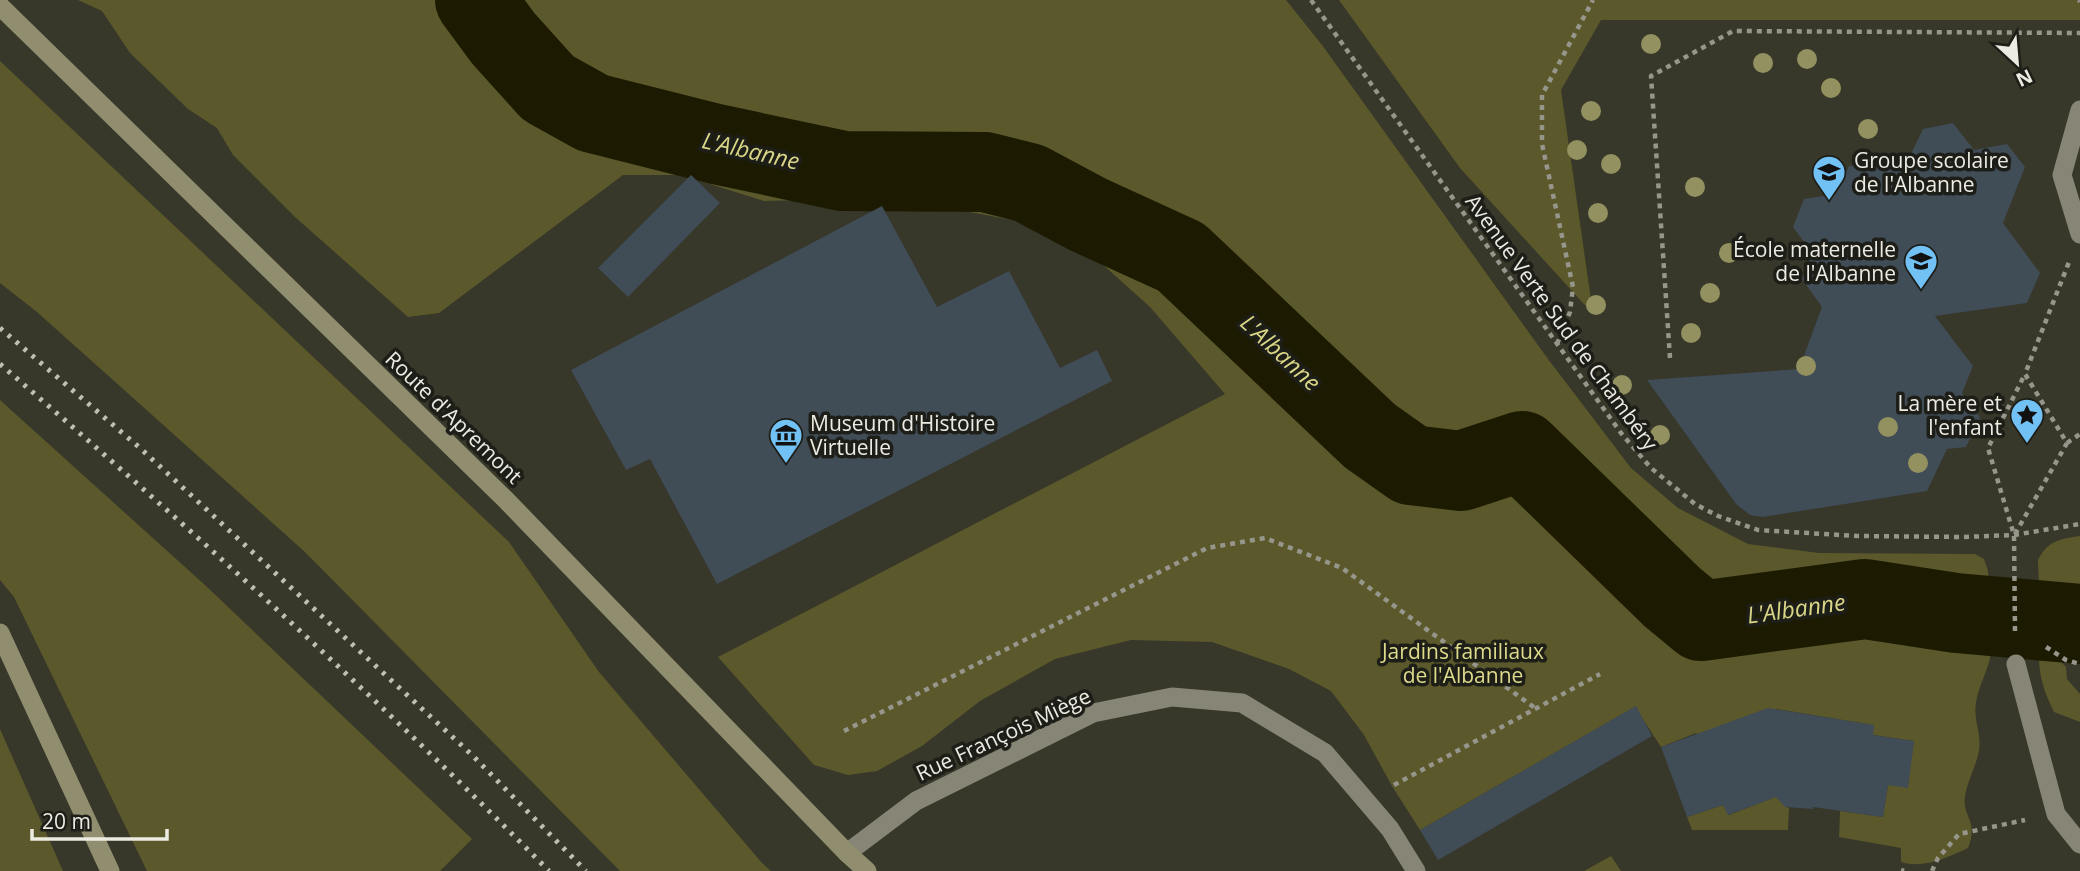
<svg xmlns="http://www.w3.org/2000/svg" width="2080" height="871" font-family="'Open Sans',sans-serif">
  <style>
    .green { fill: #5b592b }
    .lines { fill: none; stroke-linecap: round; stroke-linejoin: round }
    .river { stroke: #1c1b02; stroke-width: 80 }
    .building { fill: #404c56 }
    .path { stroke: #96968c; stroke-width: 4.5; stroke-dasharray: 5 5; stroke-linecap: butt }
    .service { stroke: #868576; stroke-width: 19 }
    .minor { stroke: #868576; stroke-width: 19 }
    .secondary { stroke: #908e6f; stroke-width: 19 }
    .rail { stroke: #bfbfb5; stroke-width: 5; stroke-dasharray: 3.5 7; stroke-linecap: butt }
    .tree { fill: #92915f }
    .labels { text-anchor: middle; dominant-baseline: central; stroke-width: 7; stroke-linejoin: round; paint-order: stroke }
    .poi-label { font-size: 21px; fill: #ebebe2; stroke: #1e1e18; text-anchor: start }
    .street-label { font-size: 21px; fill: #ebebe2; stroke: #1e1e18 }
    .park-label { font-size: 21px; fill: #ddda8b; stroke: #1e1e18 }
    .water-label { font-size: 23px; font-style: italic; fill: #d9d687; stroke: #1e1e18 }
  </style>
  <rect width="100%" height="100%" fill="#37372a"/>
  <g class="green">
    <path d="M78,0h1208l36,45 226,314 83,109 47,40 70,36 71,9 156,1 9,5 4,12c1,24 6,59 3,81 -2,18 -13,34 -15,51 -3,17 6,31 3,48 -3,16 -12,30 -14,46 -3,20 14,23 3,51 -22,10 -44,21 -67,14v-14l-62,-11 1,-26 43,6 5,-32 19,2 7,-46 -41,-6v-10l-96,-16 -79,26 -2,-2 -35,14 -26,-40 -215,123 -28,-44 -28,-51 -33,-44 -42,-22 -77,-27 -81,-2 -76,19 -75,42 -58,45 -45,25 -29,4 -34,-10 -96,-108 507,-263 -75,-87 -49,-44 -61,-38 -113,-21 -81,-5 -82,2 -83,-26h-58l-184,138 -31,4 -113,-100 -62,-62 -16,-27 -29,-19 -58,-56 -28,-42z"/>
    <polygon points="1339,0 2080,0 2080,20 1601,20 1561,90 1593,314 1460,168"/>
    <polygon points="0,61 509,542 599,672 762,863 771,871 620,871 305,552 37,312 0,283"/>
    <polygon points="0,400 206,586 472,839 440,871 147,871 14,597 0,580"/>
    <path d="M2080,536v122l-39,-20 -3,-78c9,-19 22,-21 42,-24z"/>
    <path d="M2039,649l18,9 9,9 1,12 13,15v28l-26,-10c-11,-22 -16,-39 -15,-63z"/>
    <polygon points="0,729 63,871 0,871"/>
    <polygon points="1780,795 1787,808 1789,807 1788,830 1692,830 1687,817 1723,805 1729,815"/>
    <polygon points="1611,856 1621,871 1584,871"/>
  </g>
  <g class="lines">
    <polyline class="river" points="475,0 503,38 548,88 593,113 716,144 843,171 985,172 1029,183 1087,214 1181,257 1370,436 1411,465 1461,471 1522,451 1672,597 1701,621 1865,599 1956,613 2080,624"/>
  </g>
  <g class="building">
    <polygon points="1953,123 1974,150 2007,144 2025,167 2003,223 2040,273 2027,303 1935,316 1973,366 1962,393 1980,417 1966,447 1947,449 1927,491 1763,517 1750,515 1736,504 1647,380 1799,369 1822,307 1802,279 1813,254 1793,227 1804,199 1836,194 1849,166 1909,158 1923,129"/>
    <polygon points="691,175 720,203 628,297 598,268"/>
    <polygon points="882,206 937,307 1009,271 1060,368 1097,350 1112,381 717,584 650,459 626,470 571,370"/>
    <polygon points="1636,706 1652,736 1438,860 1420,830"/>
    <polygon points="1768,708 1874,725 1873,735 1914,741 1908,788 1888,785 1883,817 1813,807 1813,809 1785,807 1776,797 1728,815 1723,805 1687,817 1661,747"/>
  </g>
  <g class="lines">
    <g class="path">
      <polyline points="1311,0 1621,433 1651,468 1695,504 1718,516 1758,530 1857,536 1964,537 2014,535 2080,524"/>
      <polyline points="2079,0 2080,2"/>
      <polyline points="1557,344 1570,312 1573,287 1542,144 1542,95 1593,0"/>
      <polyline points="1670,358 1651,76 1733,31 2080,33"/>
      <polyline points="2067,443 2080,434"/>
      <polyline points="2015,534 2067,443 2025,374 2069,262"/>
      <polyline points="2015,631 2014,535 1988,448 2025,374"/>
      <polyline points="2046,647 2066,660 2080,664"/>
      <polyline points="844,731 1207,548 1265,538 1342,568 1535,708"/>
      <polyline points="1394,785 1600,674"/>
      <polyline points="1901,870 1904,871"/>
      <polyline points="1932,871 1938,858 1959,834 2025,820"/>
    </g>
    <polyline class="service" points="2080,110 2062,175 2080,234"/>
    <g class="minor">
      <polyline points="2016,664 2056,814 2080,844"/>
      <polyline points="847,853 916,801 1093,713 1172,697 1242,703 1325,753 1390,829 1416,871"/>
    </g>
    <g class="secondary">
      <polyline points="0,6 506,500 847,853 867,871"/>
      <polyline points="0,633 110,871"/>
    </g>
    <g class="rail">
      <polyline points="0,328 140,448 472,755 586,871"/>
      <path d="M0,364c188,162 374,330 549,507"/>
    </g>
  </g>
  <g class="tree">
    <circle cx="1651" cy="44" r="10"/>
    <circle cx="1807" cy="59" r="10"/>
    <circle cx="1763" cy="63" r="10"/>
    <circle cx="1831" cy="88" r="10"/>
    <circle cx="1591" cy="111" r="10"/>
    <circle cx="1868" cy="129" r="10"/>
    <circle cx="1577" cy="150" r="10"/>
    <circle cx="1611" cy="164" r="10"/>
    <circle cx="1695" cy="187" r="10"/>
    <circle cx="1598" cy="213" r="10"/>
    <circle cx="1729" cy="253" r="10"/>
    <circle cx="1710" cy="293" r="10"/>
    <circle cx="1596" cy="305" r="10"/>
    <circle cx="1691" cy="333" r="10"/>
    <circle cx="1806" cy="366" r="10"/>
    <circle cx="1622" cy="385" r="10"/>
    <circle cx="1888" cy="427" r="10"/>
    <circle cx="1660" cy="435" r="10"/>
    <circle cx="1918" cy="463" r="10"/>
  </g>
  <defs>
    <symbol id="school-pin" viewBox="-11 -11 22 30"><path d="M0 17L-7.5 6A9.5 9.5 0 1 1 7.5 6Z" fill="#72c1f5" stroke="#1e1e18"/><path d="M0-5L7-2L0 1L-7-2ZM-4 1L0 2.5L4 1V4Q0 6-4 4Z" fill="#111"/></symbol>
    <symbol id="sight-pin" viewBox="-11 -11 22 30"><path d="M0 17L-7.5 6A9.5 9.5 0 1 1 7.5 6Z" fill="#72c1f5" stroke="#1e1e18"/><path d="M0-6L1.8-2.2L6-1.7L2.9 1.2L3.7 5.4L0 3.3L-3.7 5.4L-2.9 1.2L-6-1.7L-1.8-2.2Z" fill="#111"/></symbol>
    <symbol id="museum-pin" viewBox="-11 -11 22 30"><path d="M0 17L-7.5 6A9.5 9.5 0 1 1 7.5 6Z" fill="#72c1f5" stroke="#1e1e18"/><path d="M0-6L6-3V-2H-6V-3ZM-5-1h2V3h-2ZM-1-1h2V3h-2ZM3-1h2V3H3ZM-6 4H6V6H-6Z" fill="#111"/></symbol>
  </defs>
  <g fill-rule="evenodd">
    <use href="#school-pin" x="1810" y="153" width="38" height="52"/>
    <use href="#school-pin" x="1902" y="242" width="38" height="52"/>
    <use href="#sight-pin" x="2008" y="396" width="38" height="52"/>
    <use href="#museum-pin" x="767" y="416" width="38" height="52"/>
  </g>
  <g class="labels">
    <g class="poi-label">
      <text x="1854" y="160">Groupe scolaire<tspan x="1854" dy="24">de l'Albanne</tspan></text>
      <text x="1896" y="249" text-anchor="end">École maternelle<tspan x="1896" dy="24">de l'Albanne</tspan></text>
      <text x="2002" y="403" text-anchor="end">La mère et<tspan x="2002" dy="24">l'enfant</tspan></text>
      <text x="810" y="423">Museum d'Histoire<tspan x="810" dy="24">Virtuelle</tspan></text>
    </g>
    <g class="street-label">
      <text transform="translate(1562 322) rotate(54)">Avenue Verte Sud de Chambéry</text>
      <text transform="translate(454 417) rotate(44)">Route d'Apremont</text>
      <text transform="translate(1003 734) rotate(-25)">Rue François Miège</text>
    </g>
    <g class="park-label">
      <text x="1463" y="651">Jardins familiaux<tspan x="1463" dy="24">de l'Albanne</tspan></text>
    </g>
    <g class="water-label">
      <text transform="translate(751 150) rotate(13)">L'Albanne</text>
      <text transform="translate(1281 352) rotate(43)">L'Albanne</text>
      <text transform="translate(1796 608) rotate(-8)">L'Albanne</text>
    </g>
  </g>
  <g transform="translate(2017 63) rotate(154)" stroke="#1e1e18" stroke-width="5" paint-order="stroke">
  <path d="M0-5L12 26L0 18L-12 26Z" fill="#ebebe2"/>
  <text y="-10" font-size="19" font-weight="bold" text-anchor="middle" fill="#ebebe2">N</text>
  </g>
  <path d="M32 829v10h135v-10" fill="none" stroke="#ebebe2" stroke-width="3.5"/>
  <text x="42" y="829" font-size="21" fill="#ebebe2" stroke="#1e1e18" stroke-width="5" paint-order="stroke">20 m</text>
</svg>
